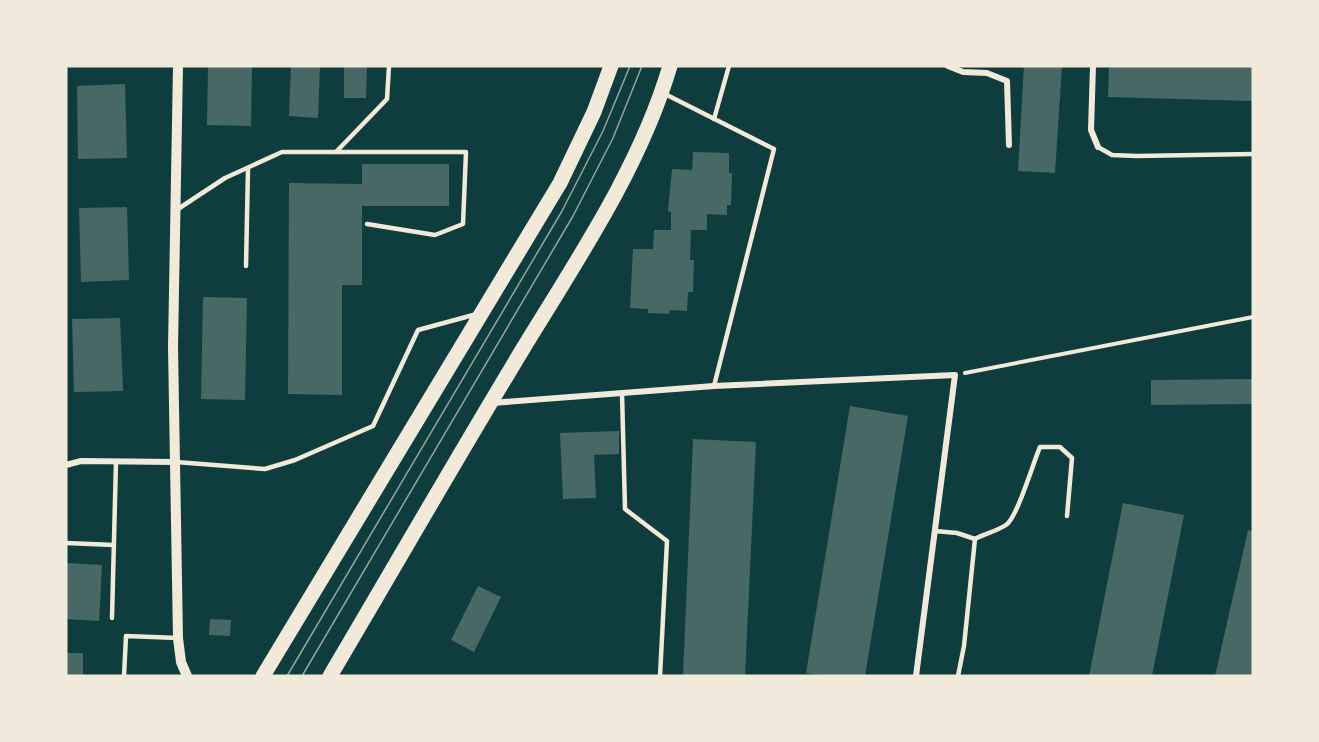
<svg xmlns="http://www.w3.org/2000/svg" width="1319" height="742" font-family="'Noto Sans',sans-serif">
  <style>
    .building { fill: #486865 }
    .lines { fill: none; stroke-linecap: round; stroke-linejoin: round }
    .path { stroke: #f1e9da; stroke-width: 4 }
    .service { stroke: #f1e9da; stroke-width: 4.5 }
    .minor { stroke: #f1e9da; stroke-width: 6 }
    .tertiary { stroke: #f1e9da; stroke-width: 10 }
    .primary { stroke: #f1e9da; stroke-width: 15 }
    .tram { stroke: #97a49c; stroke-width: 1.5 }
  </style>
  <rect width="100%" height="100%" fill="#0f3d3e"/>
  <g class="building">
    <polygon points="208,66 252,66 251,126 207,125"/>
    <polygon points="291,66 320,66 318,118 289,116"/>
    <polygon points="344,66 367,66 366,98 344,98"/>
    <polygon points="1024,66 1062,66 1055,173 1018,171"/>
    <polygon points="1109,66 1253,66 1253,101 1108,97"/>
    <polygon points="125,84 127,158 78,159 77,86"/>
    <polygon points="693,152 729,153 729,173 732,173 731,205 727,205 727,215 707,214 707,230 691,230 690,260 694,260 693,292 688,292 687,311 670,310 669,314 648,313 648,309 630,308 633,249 653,249 654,230 671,230 671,212 668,211 672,169 692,170"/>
    <polygon points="362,164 449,164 449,206 362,206 362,285 342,285 342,395 288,394 289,183 362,184"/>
    <polygon points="127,207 129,280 81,282 79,208"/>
    <polygon points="203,297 247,298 245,400 201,399"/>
    <polygon points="120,318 123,391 74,392 72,319"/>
    <polygon points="1253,379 1253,404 1151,405 1151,380"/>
    <polygon points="850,406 908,416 865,676 824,676 806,673"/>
    <polygon points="619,431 619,454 594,455 596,498 563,499 560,433"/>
    <polygon points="693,439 756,442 745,676 683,676"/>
    <polygon points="1123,503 1184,515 1152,676 1089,676"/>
    <polygon points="1248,530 1253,531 1253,676 1215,676"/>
    <polygon points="66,563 102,565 99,621 66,619"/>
    <polygon points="478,586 501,597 474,652 451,640"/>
    <polygon points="210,619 231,620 230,636 209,635"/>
    <rect x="66" y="653" width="17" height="23"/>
  </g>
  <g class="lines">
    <polyline class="path" points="965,373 1253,317"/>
    <g class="service">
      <polyline points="663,93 774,149 714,386"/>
      <polyline points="714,119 729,66"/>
      <polyline points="1098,147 1112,155 1137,156 1253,154"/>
      <polyline points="336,152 387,99 389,66"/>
      <polyline points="178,209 225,178 282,152 466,152 463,224 435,235 367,224"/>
      <polyline points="246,266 248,168"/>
      <polyline points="622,393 625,509 667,541 660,676"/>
      <polyline points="176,462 265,469 295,460 373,426 418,330 477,314"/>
      <polyline points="935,531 957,533 975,539 964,646 958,676"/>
      <path d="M975,539c9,-5 22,-8 31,-14 11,-7 27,-62 34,-78h20l12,11 -5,58"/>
      <polyline points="66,543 114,545"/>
      <polyline points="112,618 116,462"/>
      <polyline points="124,676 126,636 178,638"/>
    </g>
    <g class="minor">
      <polyline points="948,66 963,72 987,73 1007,81 1009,145"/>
      <polyline points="1093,66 1091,130 1098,147"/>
      <polyline points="492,403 714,386 955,375 916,676"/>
      <polyline points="66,465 81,461 175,462"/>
    </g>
    <polyline class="tertiary" points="178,66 173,347 178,638 181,662 187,676"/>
    <g class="primary">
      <polyline points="263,676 560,183 594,112 611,66"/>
      <path d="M330,676c65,-110 128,-220 194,-329 55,-90 116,-180 146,-281"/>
    </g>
    <g class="tram">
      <polyline points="287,676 562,211 603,131 630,66"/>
      <polyline points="302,676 573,216 613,138 642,66"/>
    </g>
  </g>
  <rect width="1319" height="742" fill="none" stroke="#f1e9da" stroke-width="135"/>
</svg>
